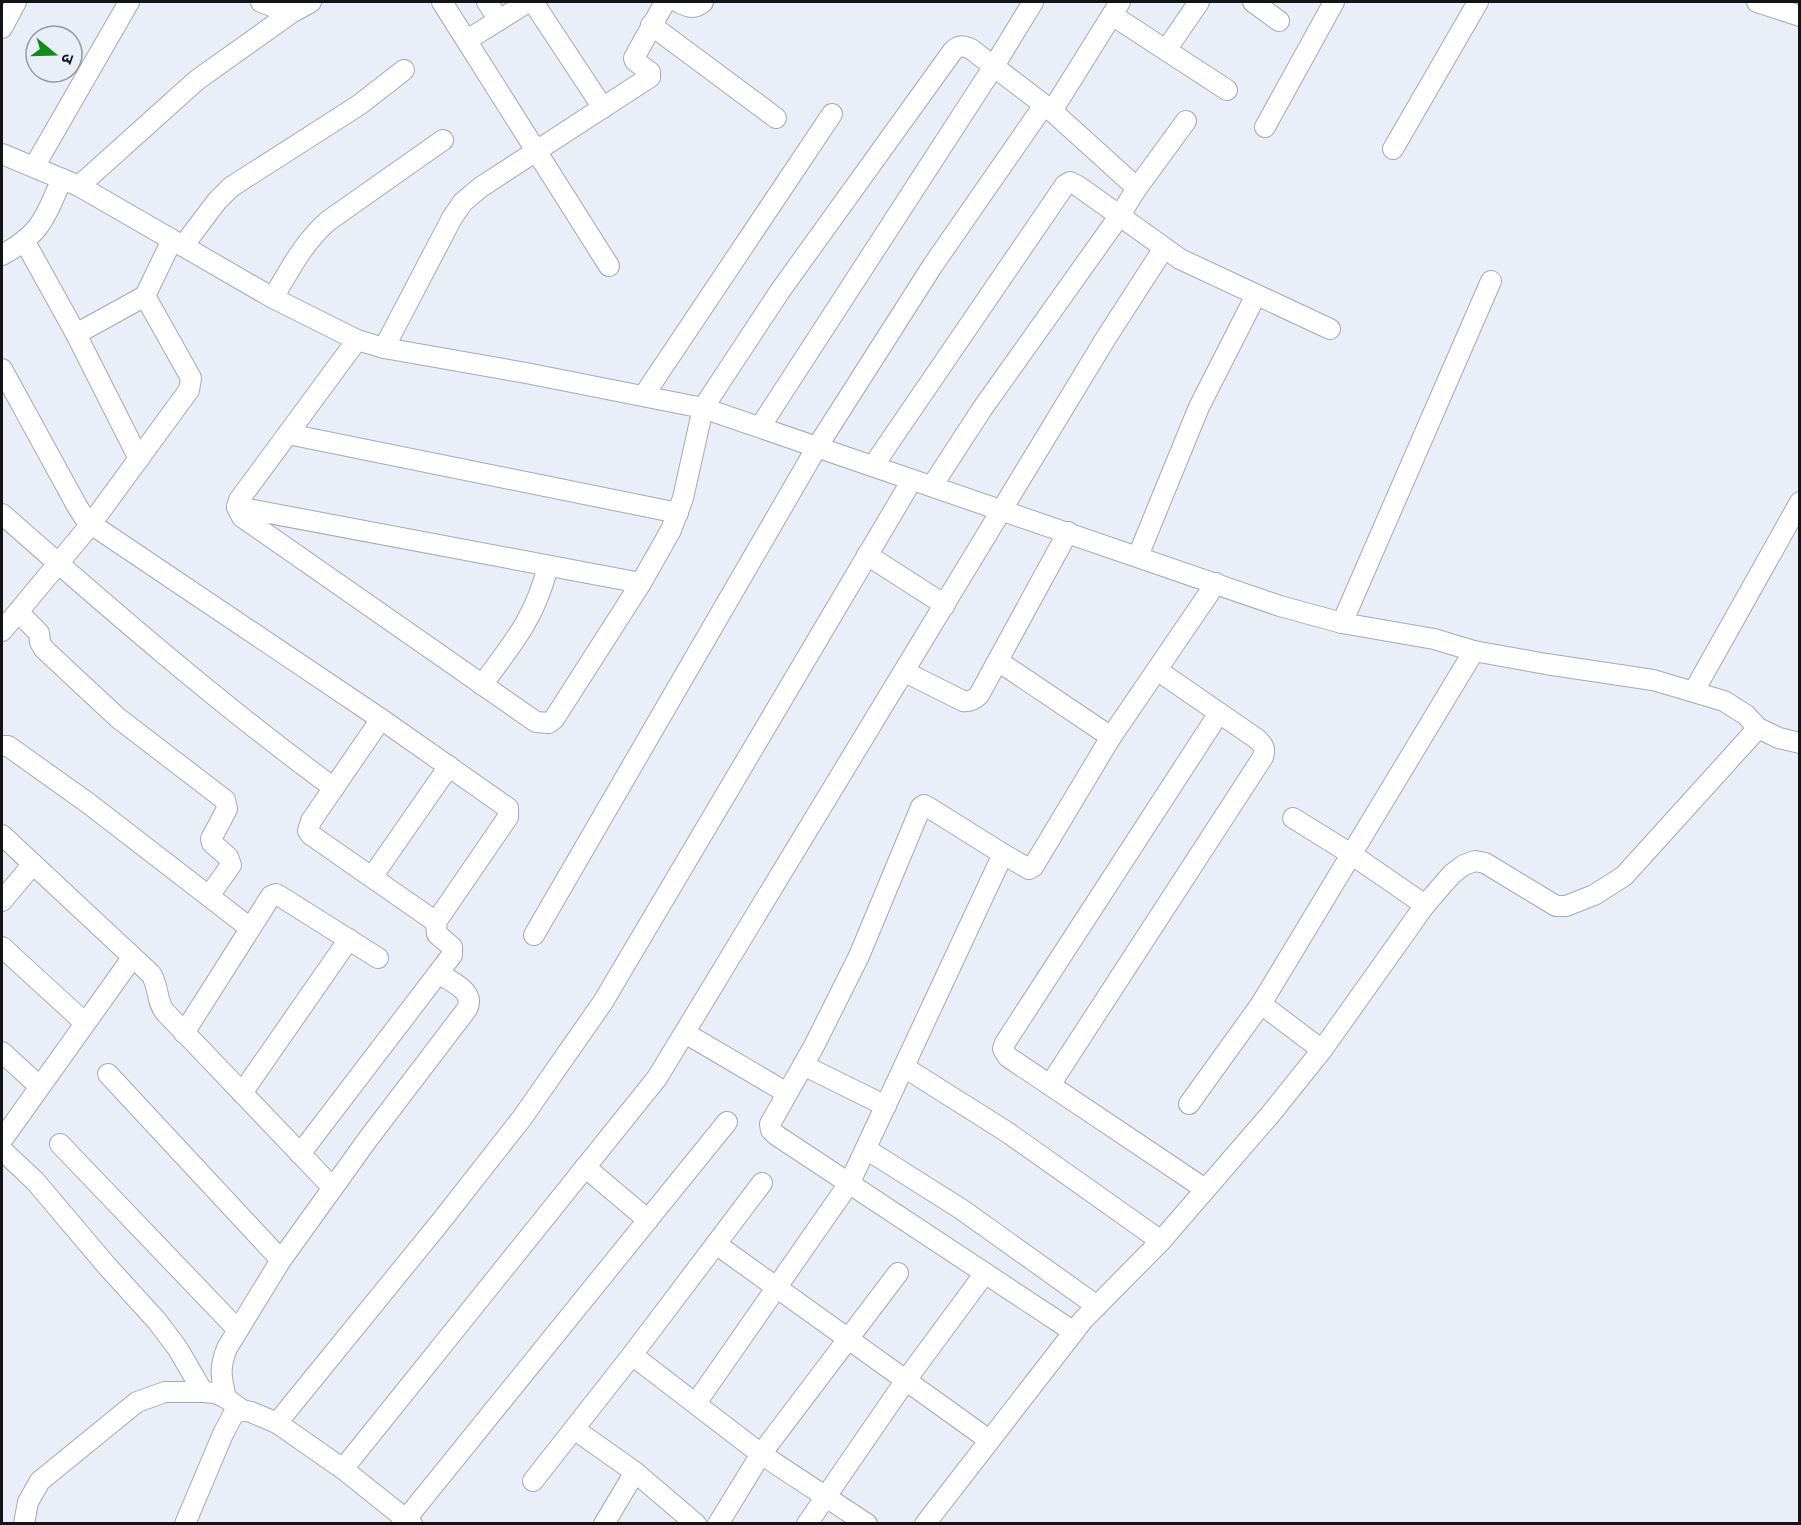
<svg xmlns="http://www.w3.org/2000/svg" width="1801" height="1525" font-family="'Fira Sans Condensed','Noto Sans Devanagari',sans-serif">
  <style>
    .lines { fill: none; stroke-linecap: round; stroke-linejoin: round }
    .minor-casing { stroke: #a4a9b3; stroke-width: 22 }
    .minor { stroke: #fff; stroke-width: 20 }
  </style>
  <rect width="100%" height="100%" fill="#e9eef8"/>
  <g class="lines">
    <defs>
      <g id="minor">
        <polyline points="261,2 291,13"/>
        <polyline points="442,2 609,266"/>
        <polyline points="487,2 499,20"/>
        <polyline points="533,2 603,108"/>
        <path d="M678,2c10,5 16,8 25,0"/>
        <polyline points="1253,2 1279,21"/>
        <polyline points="1757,2 1800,16"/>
        <polyline points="1112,15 1227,90"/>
        <polyline points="651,25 776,118"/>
        <polyline points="2,28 16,2"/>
        <polyline points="467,40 528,2"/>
        <polyline points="1166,50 1199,2"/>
        <polyline points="1052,111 1120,2"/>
        <polyline points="1265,127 1334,2"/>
        <polyline points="1393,149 1478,2"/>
        <polyline points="2,154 79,186 273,298 357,340 384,348 526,373 703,408 1280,606 1342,623 1434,639 1474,651 1546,664 1653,680 1724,701 1746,715 1758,728 1779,738 1800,743"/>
        <polyline points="34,167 129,2"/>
        <polyline points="79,186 197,80 291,13 311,2"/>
        <polyline points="1137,188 1186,121"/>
        <polyline points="25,242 76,334 139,459"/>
        <polyline points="183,246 217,201 231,187 359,105 404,70"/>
        <path d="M2,255c40,-22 42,-36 60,-76"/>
        <path d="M273,298c16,-27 30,-55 55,-77l115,-81"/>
        <polyline points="76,334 145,296 172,240"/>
        <polyline points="357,340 239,500 237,507 641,583"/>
        <polyline points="384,348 452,218 463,202 481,187 650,77 650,72 635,61 634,58 665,2"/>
        <polyline points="2,369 77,506 84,517 91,524 381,719 508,808 508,817 436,922 437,934 452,947 452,955 300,1154"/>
        <polyline points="644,395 832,114"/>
        <polyline points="760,427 994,66 1033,2"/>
        <polyline points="288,434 678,513"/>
        <polyline points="873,466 1065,185 1070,182 1078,186 1180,259 1330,329"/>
        <path d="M237,507l5,10 294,205 13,1 5,-4 87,-136 30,-53 12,-32 20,-90 77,-117 172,-239c6,-7 10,-7 19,-3l81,62 85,77 -17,27 -138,194 -50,77"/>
        <path d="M2,514c108,95 216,189 332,274"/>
        <polyline points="867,555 945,605"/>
        <polyline points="1138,556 1199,407 1256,295"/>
        <polyline points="18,612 39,633 40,642 44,649 118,718 225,800 227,809 211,839 212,843 228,857 231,865 209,896"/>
        <polyline points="1342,623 1491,281"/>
        <polyline points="2,631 91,524 189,390 191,378 145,296"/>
        <polyline points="998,661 1111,737"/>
        <path d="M905,672l58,29c7,1 11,-1 16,-6l89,-163"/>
        <path d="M482,685c31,-42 53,-67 66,-119"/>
        <polyline points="1694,691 1800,502"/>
        <polyline points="381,719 311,821 308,831 311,835 436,922"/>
        <polyline points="2,746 8,746 88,803 250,928"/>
        <polyline points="1293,818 1351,854 1425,905"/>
        <path d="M2,835l149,139c8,12 5,27 14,38l168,176"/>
        <polyline points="1003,854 928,807 924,805 921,807 859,956 814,1046 770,1124 771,1130 776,1135 1074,1332"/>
        <polyline points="372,877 449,766"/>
        <polyline points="2,901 33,864"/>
        <polyline points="534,935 817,447 933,265 1044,105"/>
        <polyline points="2,947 84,1022"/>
        <polyline points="184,1033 271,896 276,894 283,898 378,958"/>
        <polyline points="685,1033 787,1093"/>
        <polyline points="1322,1050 1261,1004 1474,651"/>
        <polyline points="2,1052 39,1086"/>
        <polyline points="803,1065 886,1106"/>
        <polyline points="904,1067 1007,1132 1161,1241"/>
        <polyline points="108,1074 281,1260"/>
        <path d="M1050,1085l213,-328c3,-9 0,-12 -6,-18l-100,-69"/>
        <polyline points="242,1093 349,939"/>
        <polyline points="1189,1104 1261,1004"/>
        <polyline points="2,1140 132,958"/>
        <polyline points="60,1144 238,1330"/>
        <polyline points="866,1149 961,1209 1097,1306"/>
        <polyline points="2,1150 35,1181 107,1266 157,1321 178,1349 203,1392"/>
        <polyline points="585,1167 648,1220"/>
        <polyline points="1205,1189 1008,1057 1003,1049 1005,1043 1219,713"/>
        <polyline points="716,1244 989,1440"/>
        <polyline points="632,1355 761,1454 867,1524"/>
        <path d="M226,1398c-5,-21 -7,-30 1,-50l54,-88 87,-121 99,-130c9,-18 -16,-27 -29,-36"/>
        <polyline points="696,1403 850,1182 1003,854 1029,869 1033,867 1111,737 1216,583"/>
        <polyline points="574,1429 635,1472 696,1524"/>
        <polyline points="343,1469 657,1078 1106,338 1164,248"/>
        <polyline points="533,1481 632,1355 762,1183"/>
        <polyline points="24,1524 28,1502 40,1481 137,1402 165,1392 203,1392 215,1393 226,1398 242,1410"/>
        <polyline points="185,1524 223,1434 233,1415 242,1410 251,1412 277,1423"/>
        <polyline points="402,1524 727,1122"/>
        <polyline points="412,1524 343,1469 277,1423 442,1220 522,1118 603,1002 912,480"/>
        <polyline points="604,1524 635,1472"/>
        <polyline points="718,1524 761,1454 898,1273"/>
        <polyline points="807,1524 906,1380 985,1273"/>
        <polyline points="925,1524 1083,1320 1161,1241 1269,1116 1322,1050 1425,905 1452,874 1464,865 1475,861 1485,863 1556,906 1566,906 1594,895 1624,876 1758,728"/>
      </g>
    </defs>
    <use href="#minor" class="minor-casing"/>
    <use href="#minor" class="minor"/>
  </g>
  <rect width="1801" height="1525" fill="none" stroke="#121418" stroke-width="6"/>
  <g transform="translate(54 54) rotate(109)"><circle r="28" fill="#e9eef8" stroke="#93979e" stroke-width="1.5"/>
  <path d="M0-4.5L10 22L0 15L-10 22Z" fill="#108d1a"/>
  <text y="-9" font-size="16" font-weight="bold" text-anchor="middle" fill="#121418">उ</text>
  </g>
</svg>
